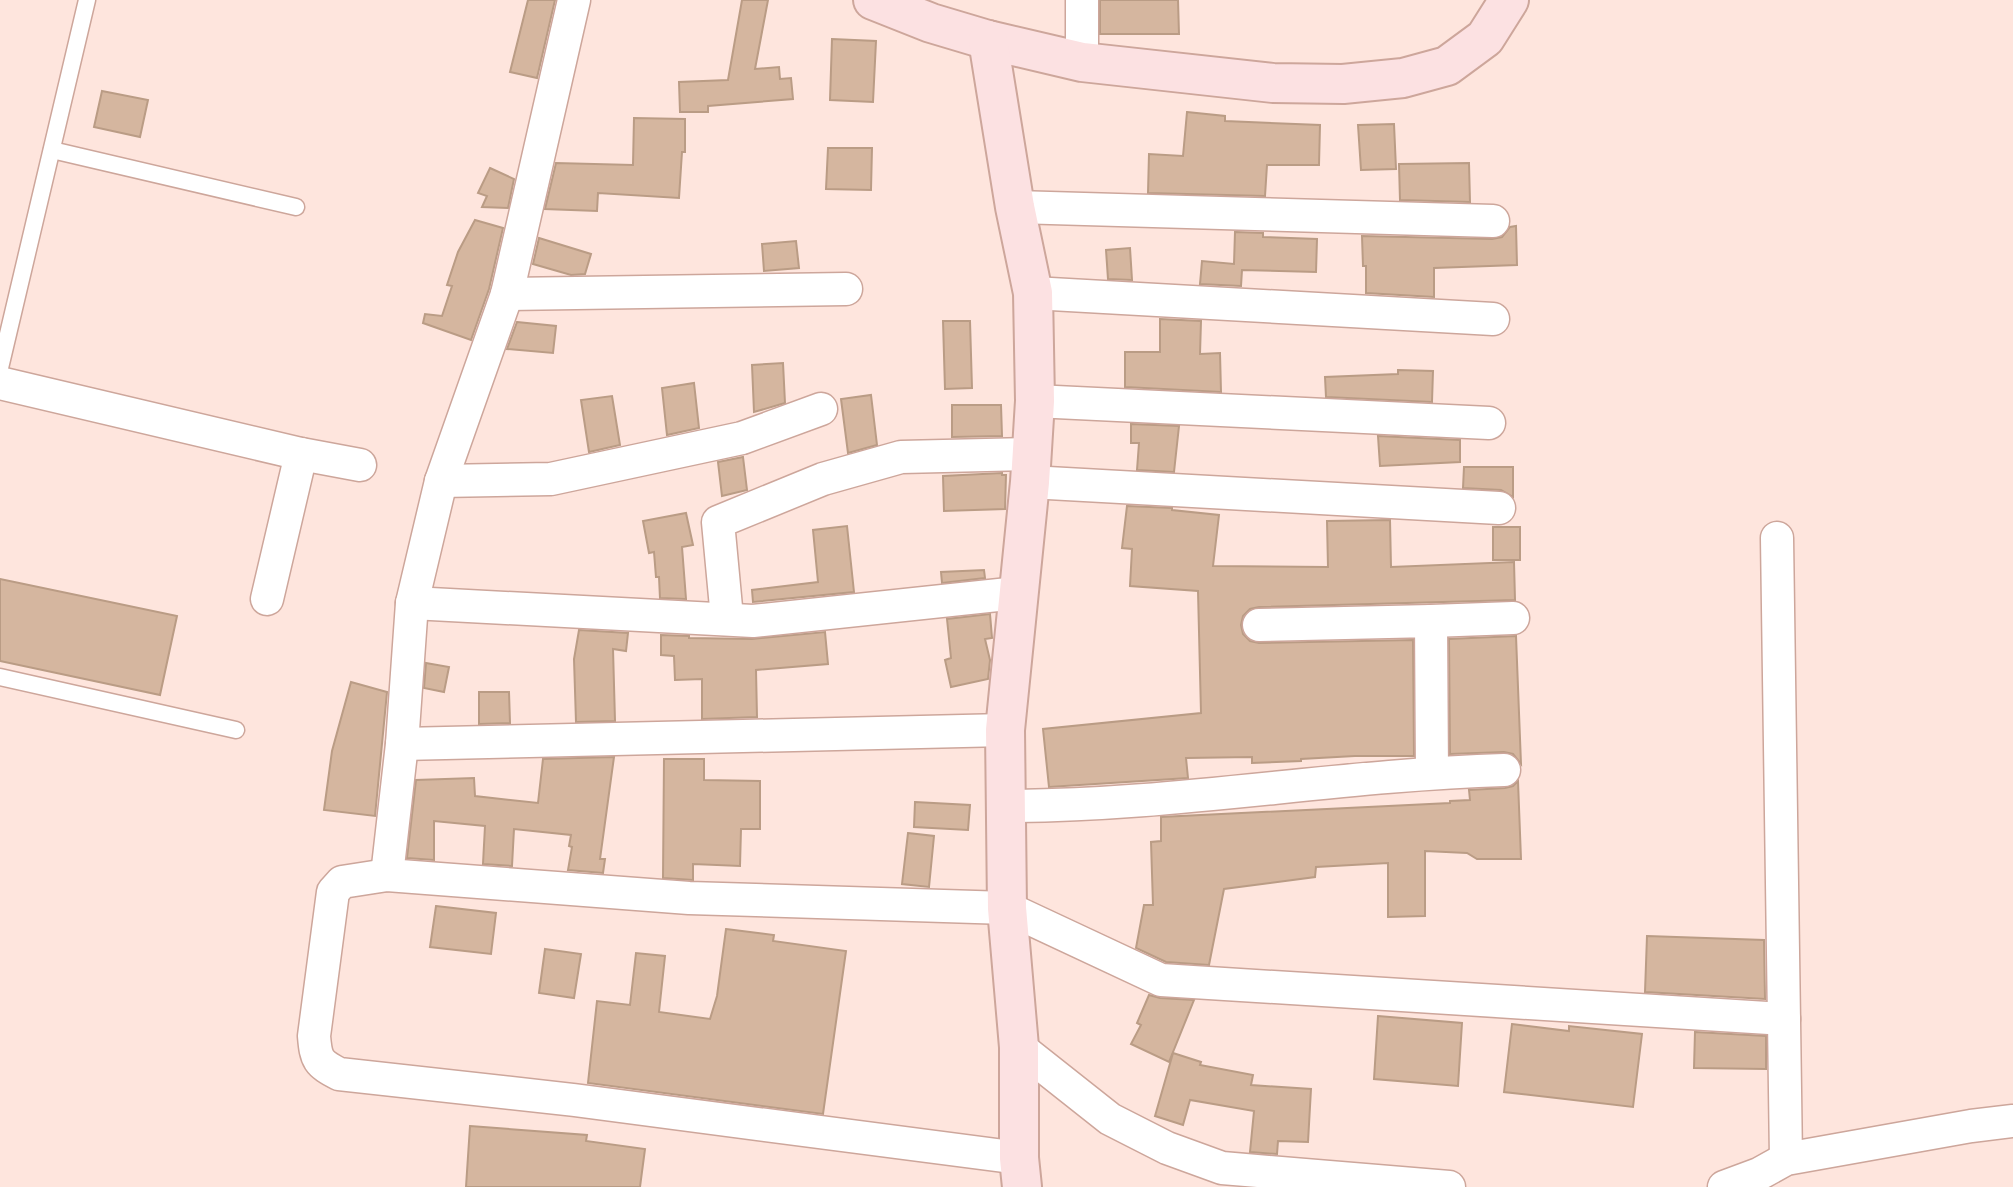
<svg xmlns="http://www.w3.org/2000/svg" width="2013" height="1187" font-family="'Golos Text',sans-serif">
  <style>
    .building { fill: #d5b69f; stroke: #ba9c85; stroke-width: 2 }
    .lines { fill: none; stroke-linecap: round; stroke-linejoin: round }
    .lane-casing { stroke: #cda69b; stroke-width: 19 }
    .street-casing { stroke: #cda69b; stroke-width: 35 }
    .secondary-casing { stroke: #cda69b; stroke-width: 42 }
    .lane { stroke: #fff; stroke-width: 16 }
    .street { stroke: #fff; stroke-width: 32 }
    .secondary { stroke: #fce1e2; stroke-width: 38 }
  </style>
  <rect width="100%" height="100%" fill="#fee5dd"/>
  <g class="building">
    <polygon points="528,0 555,0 537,78 510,72"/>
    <polygon points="742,0 768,0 755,69 779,67 780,79 791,78 793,99 708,106 708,112 680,112 679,82 728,80"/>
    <polygon points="1100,0 1178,0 1179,34 1100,34"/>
    <polygon points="832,39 876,41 873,102 830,100"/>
    <polygon points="102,91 148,100 140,137 94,127"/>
    <polygon points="1187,112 1225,116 1225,121 1320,125 1319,165 1267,165 1265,196 1148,193 1149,154 1183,156"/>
    <polygon points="634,118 685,119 685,152 682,152 679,198 598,193 597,211 545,209 556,163 633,165"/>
    <polygon points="1394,124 1396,169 1361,170 1358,125"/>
    <polygon points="828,148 872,148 871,190 826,189"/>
    <polygon points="1469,163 1470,202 1400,200 1399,164"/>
    <polygon points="490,168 514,179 508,208 482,207 487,196 478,193"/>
    <polygon points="475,220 503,228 489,289 471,340 423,323 425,314 442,316 452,286 447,285 458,252"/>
    <polygon points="1516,226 1517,265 1434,268 1434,297 1366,293 1366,266 1363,266 1362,236 1492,239 1502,237 1510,227"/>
    <polygon points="1235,232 1263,233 1263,237 1317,239 1316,272 1242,270 1241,286 1200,284 1202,261 1234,264"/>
    <polygon points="539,238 591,254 585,274 571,275 533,264"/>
    <polygon points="796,241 799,268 764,271 762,244"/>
    <polygon points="1130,248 1132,280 1108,279 1106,250"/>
    <polygon points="1160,319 1201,321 1200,354 1220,353 1221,392 1125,387 1125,352 1160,352"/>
    <polygon points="943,321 970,321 972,388 945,389"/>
    <polygon points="517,322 556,326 553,353 507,349"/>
    <polygon points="783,363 785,403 754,412 752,365"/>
    <polygon points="1398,370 1433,371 1432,402 1326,397 1325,377 1398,374"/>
    <polygon points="694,383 699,428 667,435 662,388"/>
    <polygon points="871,395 877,445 848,453 841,399"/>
    <polygon points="612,396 620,445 589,452 581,400"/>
    <polygon points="952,405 1001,405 1002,436 952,437"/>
    <polygon points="1131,424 1179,426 1174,472 1137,470 1139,443 1131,443"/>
    <polygon points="1378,436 1460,440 1460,462 1380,466"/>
    <polygon points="743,457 747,490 722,496 718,462"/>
    <polygon points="1464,467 1513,467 1513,497 1501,490 1463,488"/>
    <polygon points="1002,473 1002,475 1006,475 1005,509 944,511 943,476"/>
    <polygon points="1127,506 1172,508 1172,510 1219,515 1213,566 1328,567 1327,521 1390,520 1391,567 1514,562 1515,600 1259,607 1250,609 1243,616 1241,625 1243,634 1250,641 1259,643 1413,640 1414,756 1355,756 1301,759 1301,761 1252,763 1252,757 1186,758 1188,778 1049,787 1043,729 1201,713 1198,591 1130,586 1132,549 1122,548"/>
    <polygon points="686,513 693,545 682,547 686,599 660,598 659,577 656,577 654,552 649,553 643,521"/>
    <polygon points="847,526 854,592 753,602 752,590 818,582 813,530"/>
    <rect x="1493" y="527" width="27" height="33"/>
    <polygon points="984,570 985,578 942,583 941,572"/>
    <polygon points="0,579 177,616 160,695 0,661"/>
    <polygon points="990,614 992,638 985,639 990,660 988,679 951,687 945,660 951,658 947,619"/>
    <polygon points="579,630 628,633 626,651 613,649 615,721 576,722 574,659"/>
    <polygon points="825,632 828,664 756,670 757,717 702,719 702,679 675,680 674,656 661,655 661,635 689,636 689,638 752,639"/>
    <polygon points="1516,636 1521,764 1513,754 1504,752 1450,754 1449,639"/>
    <polygon points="426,663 449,667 444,692 424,688"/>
    <polygon points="351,682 387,692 375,816 324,810 332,751"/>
    <polygon points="479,692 509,692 510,723 479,724"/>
    <polygon points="614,757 600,859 605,859 603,873 568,870 572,847 569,846 571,835 514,829 512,866 483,864 485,826 434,821 434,860 407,858 416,780 474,778 475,796 538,803 543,759"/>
    <polygon points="664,759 704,759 704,780 760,781 760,829 741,829 740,866 693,864 693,880 663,878"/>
    <polygon points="1518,781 1521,859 1477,859 1467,853 1425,851 1425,916 1388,917 1388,863 1316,867 1315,877 1224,889 1209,965 1166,962 1136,948 1144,905 1153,905 1151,842 1161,841 1161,817 1450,803 1450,801 1470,800 1469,790 1505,788 1513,786"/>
    <polygon points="915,802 970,805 968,830 914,827"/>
    <polygon points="908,833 934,836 929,887 902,884"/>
    <polygon points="436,906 496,913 491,954 430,947"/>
    <polygon points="726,929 774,935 773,941 846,951 823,1114 588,1083 597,1001 630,1005 636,953 665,956 659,1012 710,1019 717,996"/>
    <polygon points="1647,936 1764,940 1765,999 1645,992"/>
    <polygon points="545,949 581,954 574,998 539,993"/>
    <polygon points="1149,995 1160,998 1194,1000 1169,1062 1131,1044 1141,1025 1137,1023"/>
    <polygon points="1378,1016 1462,1023 1458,1086 1374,1079"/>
    <polygon points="1512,1024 1569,1031 1569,1026 1642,1034 1633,1107 1504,1092"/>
    <polygon points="1695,1032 1766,1036 1766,1069 1694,1068"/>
    <polygon points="1173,1053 1201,1062 1200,1065 1253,1075 1251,1085 1311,1089 1308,1142 1278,1141 1277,1154 1250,1152 1254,1111 1190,1100 1183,1125 1155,1116"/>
    <polygon points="470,1126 587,1135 586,1141 645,1149 640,1187 466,1187"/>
  </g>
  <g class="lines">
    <defs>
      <g id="lane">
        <polyline points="52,150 296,207"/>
        <polyline points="0,368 87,0"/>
        <polyline points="0,677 236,730"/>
      </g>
      <g id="street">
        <polyline points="1082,0 1082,62"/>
        <polyline points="1015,207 1493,221"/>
        <polyline points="1033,293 1493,319"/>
        <polyline points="507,294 846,289"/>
        <polyline points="0,383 301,454 360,465"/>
        <polyline points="1035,401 1489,423"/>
        <polyline points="441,481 551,479 742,438 821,409"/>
        <polyline points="1030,482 1499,508"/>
        <polyline points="1777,538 1786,1159"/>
        <polyline points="267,599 301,454"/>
        <polyline points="412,603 753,621 1018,593"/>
        <polyline points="727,618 718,522 823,479 901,457 1032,454"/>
        <polyline points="1431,621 1513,618"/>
        <polyline points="1259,625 1431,621 1432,772"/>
        <polyline points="402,744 1005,730"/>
        <path d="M1006,806c166,0 331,-31 498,-36"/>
        <polyline points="387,875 402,744 412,603 441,481 507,294 574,0"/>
        <polyline points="1019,1047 1110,1119 1167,1148 1222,1168 1449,1187"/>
        <path d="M1019,1158l-445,-58 -235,-26c-21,-11 -23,-14 -25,-38l19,-144 9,-10 45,-7 302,23 318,10 154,72 623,39"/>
        <polyline points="1724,1187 1759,1174 1786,1159 1971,1126 2013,1121"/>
      </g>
      <g id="secondary">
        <polyline points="873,0 931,23 988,40 1082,62 1273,83 1343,84 1403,78 1447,66 1485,38 1509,0"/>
        <polyline points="988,40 1015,207 1033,293 1035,401 1030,482 1005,730 1007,908 1019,1047 1019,1158 1022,1187"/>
      </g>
    </defs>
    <use href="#lane" class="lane-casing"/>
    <use href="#street" class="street-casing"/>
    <use href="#secondary" class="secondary-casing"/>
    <use href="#lane" class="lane"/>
    <use href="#street" class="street"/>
    <use href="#secondary" class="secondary"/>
  </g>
</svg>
